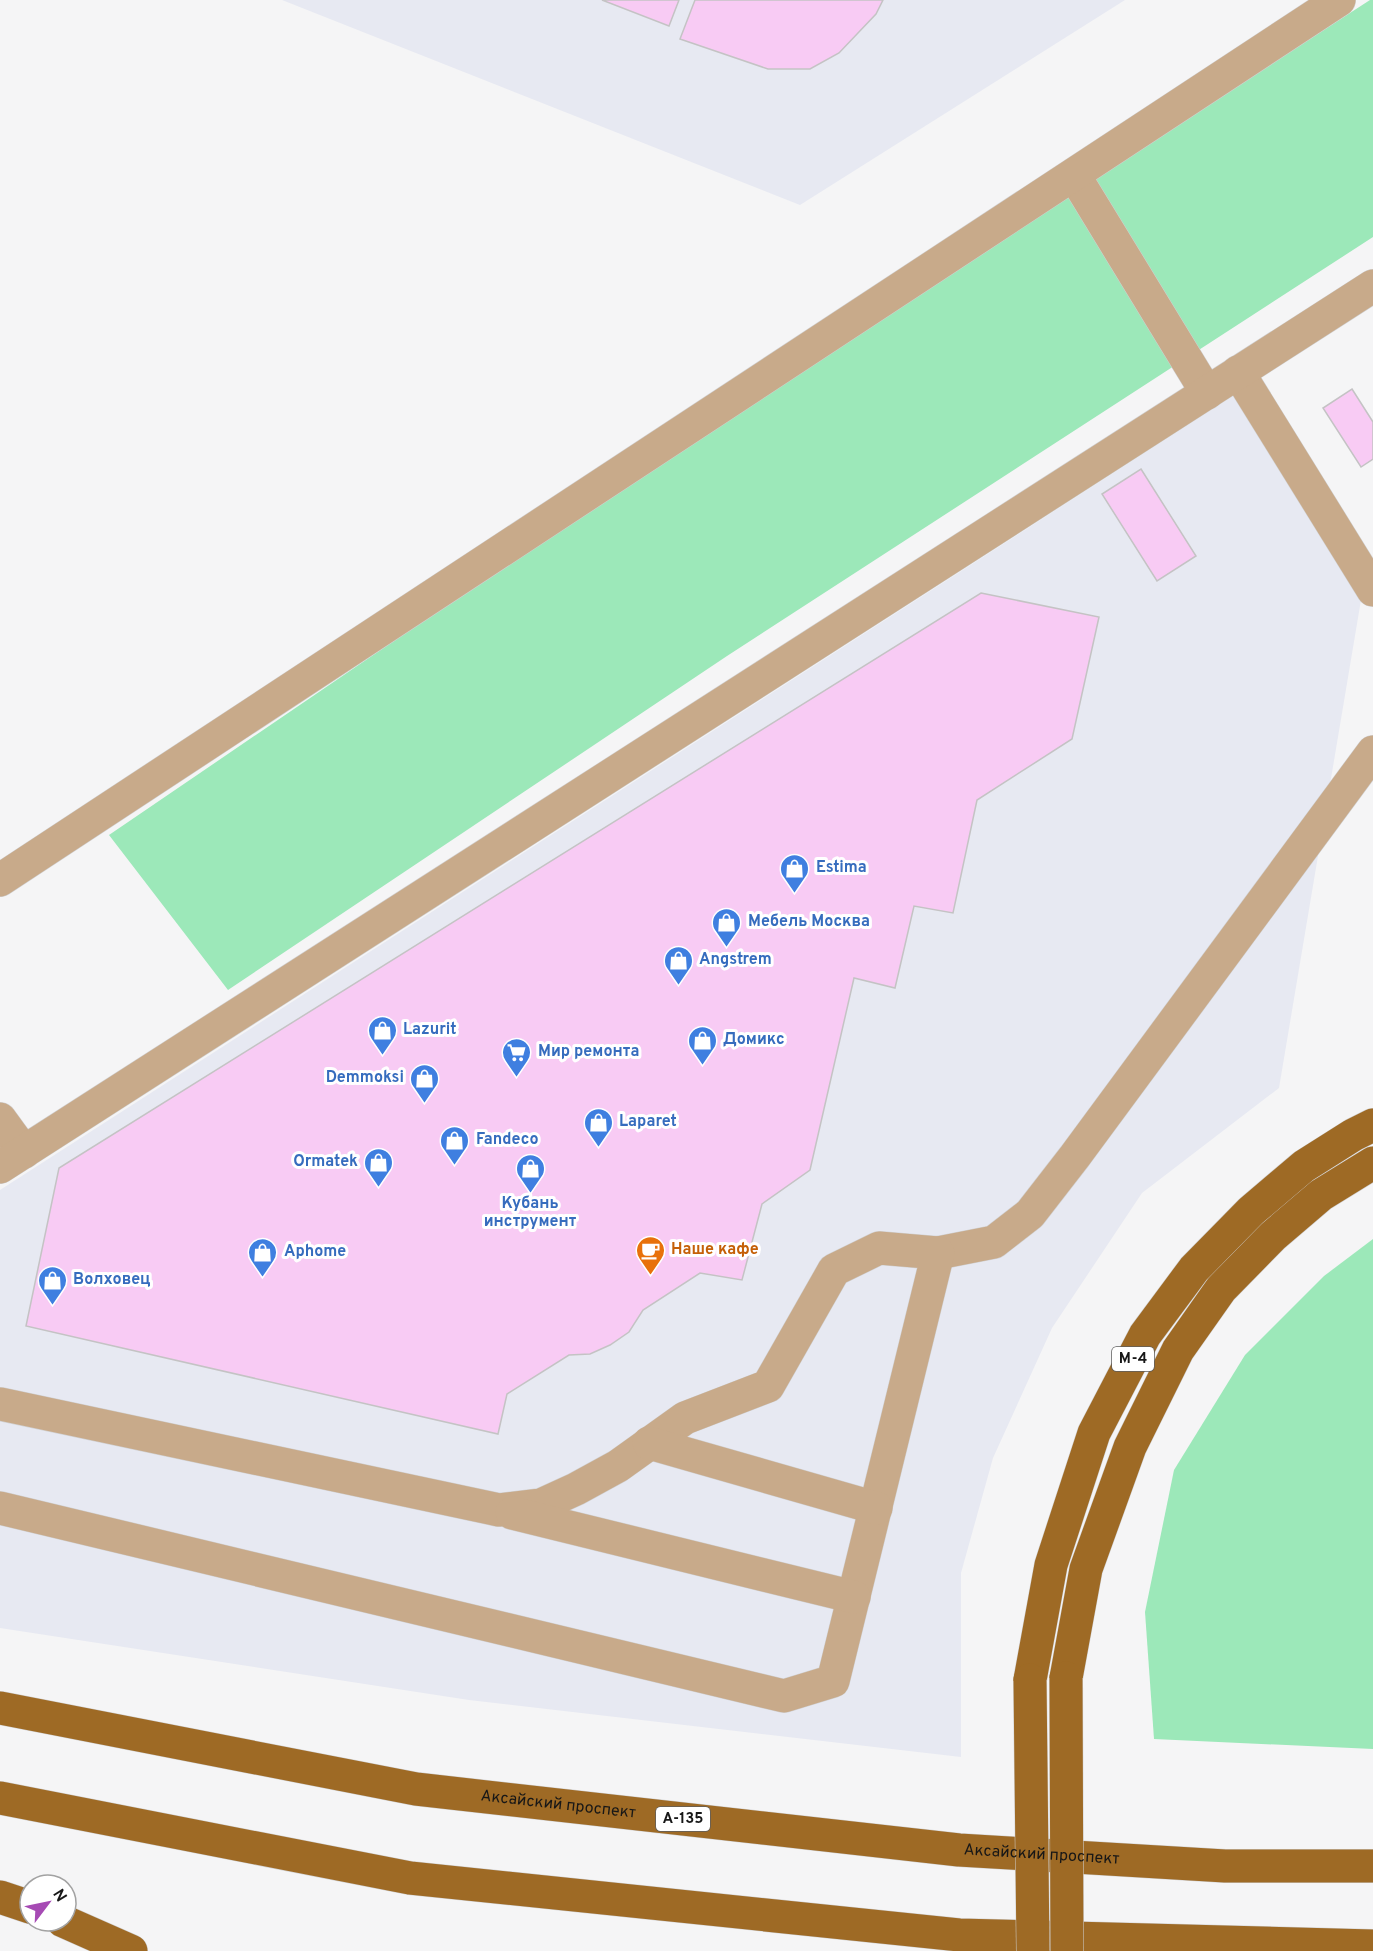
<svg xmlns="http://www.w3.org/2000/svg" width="1373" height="1951" font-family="Overpass,sans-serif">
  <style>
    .built { fill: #e7e9f2 }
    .green { fill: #9ce8b9 }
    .building { fill: #f8cbf4; stroke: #c4c3c4; stroke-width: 1.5 }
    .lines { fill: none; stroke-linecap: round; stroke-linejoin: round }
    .minor-casing { stroke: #d1d1d2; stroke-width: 34 }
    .major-casing { stroke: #d1d1d2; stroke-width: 34 }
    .minor { stroke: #c8aa8a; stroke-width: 33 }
    .major { stroke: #9e6a25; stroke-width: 33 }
    .major-bridge-casing { stroke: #d1d1d2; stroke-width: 34; stroke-linecap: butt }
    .major-bridge { stroke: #9e6a25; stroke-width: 33 }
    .labels { text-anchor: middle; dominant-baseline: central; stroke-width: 6; stroke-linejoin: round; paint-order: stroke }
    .shield { fill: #fff; stroke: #5d5d5d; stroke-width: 1.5 }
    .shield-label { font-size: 15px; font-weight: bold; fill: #171717 }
    .shop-label { font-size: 16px; font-weight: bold; fill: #366cbe; stroke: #fff; text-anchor: start }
    .food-label { font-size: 16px; font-weight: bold; fill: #c56008; stroke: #fff; text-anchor: start }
    .street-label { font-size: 16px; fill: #171717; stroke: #fff }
  </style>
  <rect width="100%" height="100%" fill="#f5f5f6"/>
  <g class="built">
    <polygon points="282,0 1125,0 800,205"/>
    <polygon points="1236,394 1361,600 1279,1088 1142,1193 1052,1328 993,1458 961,1573 961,1757 469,1700 0,1628 0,1190"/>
  </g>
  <g class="green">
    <polygon points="1370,0 1373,0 1373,237 727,656 228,990 109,835 636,476"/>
    <polygon points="1373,1239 1373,1749 1154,1739 1145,1612 1174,1470 1245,1355 1324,1276"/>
  </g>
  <g class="building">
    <polygon points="602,0 679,0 669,26"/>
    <polygon points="695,0 883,0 876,14 839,53 810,69 768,69 680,39"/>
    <polygon points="1352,389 1373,422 1373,459 1361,467 1323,408"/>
    <polygon points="1141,469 1196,556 1157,581 1102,494"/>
    <polygon points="981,593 1099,617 1072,739 977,800 953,913 914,906 895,988 854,978 810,1170 762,1204 742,1280 700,1273 643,1310 629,1332 610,1345 590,1354 569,1355 507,1394 498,1434 26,1326 59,1168"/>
  </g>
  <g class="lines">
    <defs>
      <g id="minor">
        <polyline points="1074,175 1207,393"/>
        <polyline points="1238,372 1373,590"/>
        <polyline points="0,880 1339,0"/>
        <polyline points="0,1119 24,1152"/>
        <polyline points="0,1167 1373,286"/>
        <polyline points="938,1253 994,1242 1030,1214 1075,1156 1373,752"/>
        <polyline points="0,1404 499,1510 541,1505 576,1489 618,1466 685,1418 768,1386 834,1270 879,1248 938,1253 833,1681 784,1696 0,1508"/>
        <polyline points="649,1443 876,1508"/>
        <polyline points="512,1513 854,1597"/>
      </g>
      <g id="major">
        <polyline points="1066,1678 1086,1569 1130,1447 1178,1350 1221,1289 1273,1236 1321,1195 1373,1163"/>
        <polyline points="1030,1680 1051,1565 1094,1433 1145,1335 1194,1269 1251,1211 1304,1166 1353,1135 1373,1125"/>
        <path id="s1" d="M0,1708l416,81 543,61 266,16h148"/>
        <polyline points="0,1798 410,1878 959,1935 1373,1946"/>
        <polyline points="0,1897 30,1907"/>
        <polyline points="63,1921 131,1951"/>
      </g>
    </defs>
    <use href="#minor" class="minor-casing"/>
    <use href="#major" class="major-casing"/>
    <use href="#minor" class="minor"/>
    <use href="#major" class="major"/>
    <defs>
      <g id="major-bridge">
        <polyline points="1066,1678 1067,1951"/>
        <polyline points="1030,1680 1033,1951"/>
      </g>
    </defs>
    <use href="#major-bridge" class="major-bridge-casing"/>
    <use href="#major-bridge" class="major-bridge"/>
  </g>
  <defs>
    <symbol id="shop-pin" viewBox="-11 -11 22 30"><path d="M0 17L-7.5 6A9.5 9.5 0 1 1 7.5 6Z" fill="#3f7fe0" stroke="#fff"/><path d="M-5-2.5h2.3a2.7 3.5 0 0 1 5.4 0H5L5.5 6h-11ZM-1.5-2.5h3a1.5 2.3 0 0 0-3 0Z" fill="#fff"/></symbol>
    <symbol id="supermarket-pin" viewBox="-11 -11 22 30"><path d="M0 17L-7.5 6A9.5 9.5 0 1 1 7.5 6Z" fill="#3f7fe0" stroke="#fff"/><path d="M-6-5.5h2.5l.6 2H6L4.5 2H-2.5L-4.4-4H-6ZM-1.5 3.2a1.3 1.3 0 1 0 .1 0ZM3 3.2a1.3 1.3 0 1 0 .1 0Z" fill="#fff"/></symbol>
    <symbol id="cafe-pin" viewBox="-11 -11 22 30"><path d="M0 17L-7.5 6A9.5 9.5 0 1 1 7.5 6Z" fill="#e8710a" stroke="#fff"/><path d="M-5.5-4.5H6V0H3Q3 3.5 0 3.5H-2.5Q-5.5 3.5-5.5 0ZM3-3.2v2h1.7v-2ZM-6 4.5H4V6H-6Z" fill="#fff"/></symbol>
  </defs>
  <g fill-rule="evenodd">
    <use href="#shop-pin" x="778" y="852" width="33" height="45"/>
    <use href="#shop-pin" x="710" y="906" width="33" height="45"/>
    <use href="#shop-pin" x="662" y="944" width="33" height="45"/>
    <use href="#shop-pin" x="366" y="1014" width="33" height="45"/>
    <use href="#shop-pin" x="686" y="1024" width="33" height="45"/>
    <use href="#supermarket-pin" x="500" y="1036" width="33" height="45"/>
    <use href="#shop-pin" x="408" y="1062" width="33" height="45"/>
    <use href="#shop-pin" x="582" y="1106" width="33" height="45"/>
    <use href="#shop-pin" x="438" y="1124" width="33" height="45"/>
    <use href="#shop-pin" x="362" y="1146" width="33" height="45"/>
    <use href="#shop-pin" x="514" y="1152" width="33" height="45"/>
    <use href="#cafe-pin" x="634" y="1234" width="33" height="45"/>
    <use href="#shop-pin" x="246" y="1236" width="33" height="45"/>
    <use href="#shop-pin" x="36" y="1264" width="33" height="45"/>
  </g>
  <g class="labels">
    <g class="shield">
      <rect x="1112" y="1347" width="42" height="24" rx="4.5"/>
      <rect x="656" y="1807" width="54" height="24" rx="4.5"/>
    </g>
    <g class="shield-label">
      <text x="1133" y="1359">М-4</text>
      <text x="683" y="1819">А-135</text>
    </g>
    <g class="shop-label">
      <text x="816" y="868">Estima</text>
      <text x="748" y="922">Мебель Москва</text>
      <text x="699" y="960">Angstrem</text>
      <text x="403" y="1030">Lazurit</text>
      <text x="723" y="1040">Домикс</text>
      <text x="538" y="1052">Мир ремонта</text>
      <text x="404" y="1078" text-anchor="end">Demmoksi</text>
      <text x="619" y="1122">Laparet</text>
      <text x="476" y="1140">Fandeco</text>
      <text x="358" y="1162" text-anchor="end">Ormatek</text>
      <text x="530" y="1204" text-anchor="middle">Кубань<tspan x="530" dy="18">инструмент</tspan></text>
      <text x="284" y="1252">Aphome</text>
      <text x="73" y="1280">Волховец</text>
    </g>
    <g class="food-label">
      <text x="671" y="1250">Наше кафе</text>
    </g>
    <g class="street-label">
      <text stroke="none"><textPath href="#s1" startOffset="567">Аксайский проспект</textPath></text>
      <text stroke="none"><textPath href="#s1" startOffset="1053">Аксайский проспект</textPath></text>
    </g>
  </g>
  <g transform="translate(48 1903) rotate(58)"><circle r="28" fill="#ffffff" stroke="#a2a2a2" stroke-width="1.5"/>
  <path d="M0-4.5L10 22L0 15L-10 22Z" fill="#a64ab4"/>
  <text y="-9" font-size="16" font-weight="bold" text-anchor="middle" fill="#171717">N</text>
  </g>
</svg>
